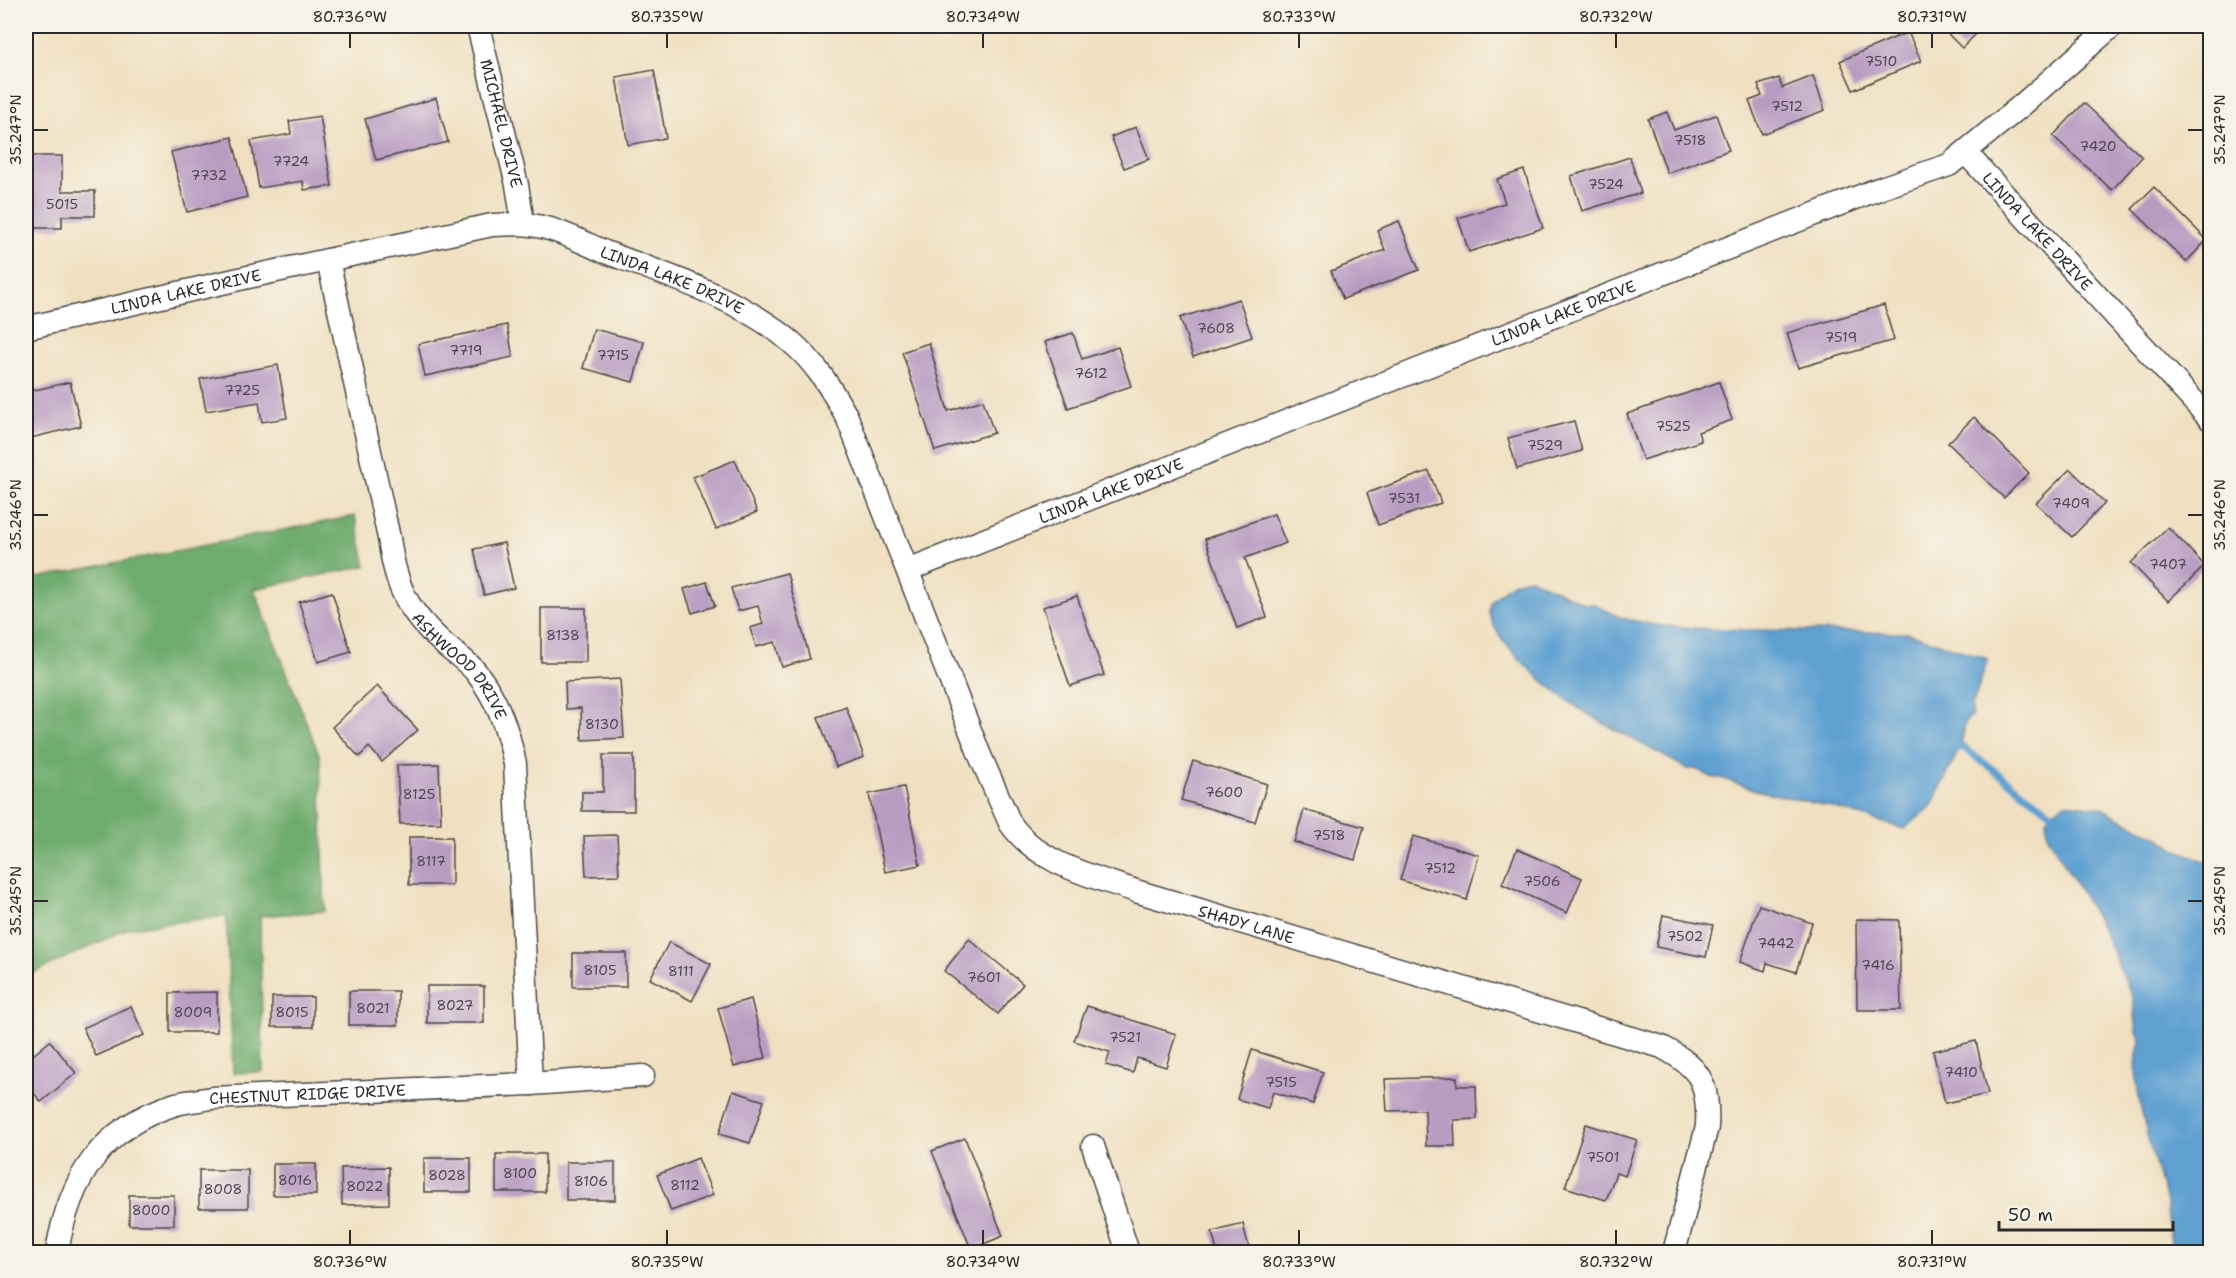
<svg xmlns="http://www.w3.org/2000/svg" width="2236" height="1278" font-family="'Shantell Sans',sans-serif">
  <style>
    .forest { fill: #6eac6d; stroke: #4c6c4c; stroke-width: 1.5 }
    .water { fill: #5ea0d1; stroke: #44667e; stroke-width: 1.5 }
    .lines { fill: none; stroke-linecap: round; stroke-linejoin: round }
    .stream { stroke: #5ea0d1; stroke-width: 7 }
    .building { fill: #b99cc2 }
    .street-casing { stroke: #494642; stroke-width: 25 }
    .street { stroke: #fff; stroke-width: 22 }
    .ticks { fill: none; stroke: #2b2b2b; stroke-width: 2 }
    .labels { text-anchor: middle; dominant-baseline: central; stroke-width: 5; stroke-linejoin: round; paint-order: stroke }
    .number-label { font-size: 14px; fill: #4e4751 }
    .street-label { font-size: 16px; fill: #2b2b2b; stroke: #f7f3e8 }
    .neatline { fill: none; stroke: #2b2b2b; stroke-width: 2 }
    .ticks-label { font-size: 15px; text-anchor: middle; fill: #2b2b2b }
  </style>
  <rect width="100%" height="100%" fill="#f7f3e8"/>
  <filter id="ink" filterUnits="userSpaceOnUse"><feTurbulence type="fractalNoise" baseFrequency=".0167" numOctaves="2"/><feDisplacementMap in="SourceGraphic" scale="12" xChannelSelector="R" yChannelSelector="G"/><feConvolveMatrix kernelMatrix="1 2 1 2 8 2 1 2 1" color-interpolation-filters="sRGB"/></filter>
  <filter id="wash" filterUnits="userSpaceOnUse"><feTurbulence type="fractalNoise" baseFrequency=".008" numOctaves="4" result="noise"/><feDisplacementMap in="SourceGraphic" scale="24" xChannelSelector="R" yChannelSelector="G"/><feGaussianBlur stdDeviation="1.35" result="paint"/><feColorMatrix in="noise" values="0 0 0 0 0 0 0 0 0 0 0 0 0 0 0 0 0 1.4 0 .05"/><feComposite in="paint" operator="in"/></filter>
  <g filter="url(#wash)">
    <rect width="100%" height="100%" fill="#f0e0c1"/>
    <polygon class="forest" points="355,516 366,566 254,589 320,757 325,911 260,916 263,1072 233,1073 226,916 129,928 31,974 26,979 26,580"/>
    <g class="water">
      <path d="M1530,578l55,26h9l25,13 35,8 55,4 199,4 80,26 -16,47v8l-7,9 -4,23 -30,61 -27,22 -72,-22 -77,-17 -34,-12h-8l-17,-9h-9c-37,-21 -76,-40 -112,-63 -21,-15 -109,-82 -79,-109 14,-13 15,-16 34,-19z"/>
      <path d="M2065,803l34,4 59,30 17,12 35,14v389h-38c-1,-16 -5,-30 -5,-46 -10,-40 -43,-129 -26,-166l-4,-8 -4,-34 -34,-76 -51,-85 -2,-17 6,-8z"/>
    </g>
    <g class="lines">
      <polyline class="stream" points="1954,744 1961,746 2057,817"/>
    </g>
    <g id="blocks">
      <g class="building">
        <polygon points="1940,26 1984,26 1962,48"/>
        <polygon points="1908,32 1921,61 1853,90 1840,61"/>
        <polygon points="654,70 666,138 628,145 616,77"/>
        <polygon points="1813,76 1825,110 1762,134 1749,101 1762,96 1758,85 1779,78 1782,88"/>
        <polygon points="436,98 448,142 376,160 365,119"/>
        <polygon points="2084,103 2142,157 2112,190 2053,136"/>
        <polygon points="1667,112 1674,130 1716,115 1729,150 1667,173 1648,119"/>
        <polygon points="320,116 332,186 304,190 303,181 259,188 251,141 291,134 289,121"/>
        <polygon points="1136,127 1149,159 1124,168 1111,137"/>
        <polygon points="232,137 247,197 187,212 171,152"/>
        <polygon points="30,156 62,156 62,191 95,191 95,216 62,216 62,228 30,228"/>
        <polygon points="1630,157 1641,193 1582,211 1571,176"/>
        <polygon points="1524,170 1543,228 1469,252 1458,218 1505,203 1497,179"/>
        <polygon points="2154,187 2207,240 2186,262 2132,209"/>
        <polygon points="1399,221 1419,270 1343,299 1331,271 1385,250 1377,230"/>
        <polygon points="1239,299 1252,337 1193,357 1180,318"/>
        <polygon points="1884,305 1894,340 1798,368 1787,333"/>
        <polygon points="507,325 513,357 425,376 418,344"/>
        <polygon points="594,329 644,342 633,382 583,368"/>
        <polygon points="1073,333 1082,359 1118,347 1131,386 1068,408 1045,342"/>
        <polygon points="929,343 948,411 983,400 994,433 935,451 902,352"/>
        <polygon points="278,365 287,418 262,422 259,402 206,411 200,379"/>
        <polygon points="70,382 81,426 26,439 26,392"/>
        <polygon points="1719,382 1732,420 1698,432 1701,441 1643,460 1627,414"/>
        <polygon points="1974,417 2029,473 2004,498 1948,443"/>
        <polygon points="1574,421 1582,451 1517,469 1508,438"/>
        <polygon points="735,460 757,512 716,529 693,477"/>
        <polygon points="2070,469 2105,503 2072,537 2036,503"/>
        <polygon points="1429,471 1441,503 1378,525 1367,493"/>
        <polygon points="1274,514 1286,543 1245,558 1267,617 1237,628 1205,539"/>
        <polygon points="2168,527 2205,566 2168,601 2131,563"/>
        <polygon points="504,543 514,588 484,595 474,549"/>
        <polygon points="787,573 810,659 782,667 775,642 756,647 750,628 763,624 758,606 738,611 731,588"/>
        <polygon points="707,582 715,606 692,613 684,589"/>
        <polygon points="332,592 351,652 318,662 299,602"/>
        <polygon points="1077,596 1104,675 1070,686 1043,607"/>
        <rect x="541" y="608" width="45" height="54"/>
        <polygon points="620,679 624,738 582,740 581,708 566,709 565,682"/>
        <polygon points="377,686 418,730 382,762 369,747 359,757 332,727"/>
        <polygon points="846,707 864,757 836,767 818,717"/>
        <polygon points="603,755 634,755 634,811 582,811 582,792 603,792"/>
        <polygon points="1193,761 1267,784 1255,822 1181,800"/>
        <polygon points="439,764 441,823 400,824 397,765"/>
        <polygon points="904,787 920,865 885,872 869,794"/>
        <polygon points="1304,810 1364,827 1355,860 1294,842"/>
        <polygon points="617,835 619,875 586,876 584,836"/>
        <polygon points="1413,836 1479,855 1467,900 1400,880"/>
        <rect x="409" y="837" width="43" height="48"/>
        <polygon points="1517,849 1582,878 1567,913 1502,884"/>
        <polygon points="1759,905 1812,923 1796,972 1767,963 1765,971 1740,962"/>
        <polygon points="1663,915 1713,925 1706,957 1656,947"/>
        <polygon points="1856,919 1899,920 1901,1010 1857,1010"/>
        <polygon points="969,939 1023,984 998,1014 944,971"/>
        <polygon points="669,942 711,964 692,1001 650,979"/>
        <rect x="573" y="953" width="53" height="34"/>
        <rect x="427" y="986" width="57" height="37"/>
        <rect x="349" y="991" width="49" height="34"/>
        <polygon points="217,992 217,1032 170,1032 170,993"/>
        <rect x="272" y="997" width="41" height="30"/>
        <polygon points="751,999 766,1058 734,1067 718,1008"/>
        <polygon points="131,1006 144,1035 96,1056 83,1028"/>
        <polygon points="1087,1006 1176,1034 1166,1067 1137,1058 1133,1073 1106,1065 1110,1052 1074,1041"/>
        <polygon points="50,1041 76,1073 41,1102 26,1083 26,1061"/>
        <polygon points="1976,1041 1988,1094 1945,1103 1933,1051"/>
        <polygon points="1252,1050 1323,1072 1313,1104 1273,1092 1268,1108 1237,1099"/>
        <polygon points="1457,1077 1457,1086 1476,1086 1477,1119 1454,1120 1455,1146 1426,1146 1425,1110 1387,1111 1385,1079"/>
        <polygon points="733,1091 764,1101 750,1143 719,1134"/>
        <polygon points="1586,1124 1637,1140 1625,1176 1616,1173 1606,1200 1565,1187"/>
        <polygon points="965,1138 1003,1236 971,1249 932,1151"/>
        <rect x="496" y="1154" width="49" height="38"/>
        <rect x="424" y="1158" width="47" height="34"/>
        <polygon points="698,1158 713,1195 671,1211 657,1175"/>
        <rect x="566" y="1162" width="49" height="38"/>
        <rect x="273" y="1164" width="43" height="31"/>
        <polygon points="389,1167 389,1204 342,1205 341,1168"/>
        <rect x="199" y="1170" width="49" height="38"/>
        <rect x="129" y="1195" width="45" height="30"/>
        <polygon points="1243,1224 1250,1252 1217,1252 1212,1232"/>
      </g>
    </g>
  </g>
  <g filter="url(#ink)">
    <use href="#blocks" fill-opacity="0" stroke="#494642" stroke-width="1.5"/>
    <g class="lines">
      <defs>
        <g id="street">
          <path id="s1" d="M478,26l39,159 6,38"/>
          <path id="s2" d="M1966,153l244,266"/>
          <path id="s3" d="M328,260l61,278c7,50 18,73 56,107 10,9 22,16 31,27 22,28 32,58 39,92l16,320"/>
          <path id="s4" d="M26,328l222,-51 244,-52c18,-1 36,-2 54,3 20,5 40,16 59,24 62,23 134,46 185,89 26,22 40,46 57,76l134,341 29,65c29,42 83,53 129,69l523,155c39,21 47,36 45,80l-33,125"/>
          <path id="s5" d="M908,570l973,-382 68,-23 73,-60 90,-79"/>
          <polyline points="1093,1146 1128,1252"/>
          <path id="s6" d="M57,1252c12,-73 44,-125 119,-148 12,-3 24,-4 36,-6l319,-14 112,-8"/>
        </g>
      </defs>
      <use href="#street" class="street-casing"/>
      <use href="#street" class="street"/>
    </g>
  </g>
  <path class="ticks" d="M350,33v15M667,33v15M983,33v15M1299,33v15M1616,33v15M1932,33v15M33,130h15M2188,130h15M33,515h15M2188,515h15M33,901h15M2188,901h15M350,1230v15M667,1230v15M983,1230v15M1299,1230v15M1616,1230v15M1932,1230v15"/>
  <g class="labels">
    <g class="number-label">
      <text x="1881" y="61">7510</text>
      <text x="1787" y="106">7512</text>
      <text x="1690" y="140">7518</text>
      <text x="2098" y="146">7420</text>
      <text x="291" y="161">7724</text>
      <text x="209" y="175">7732</text>
      <text x="1606" y="184">7524</text>
      <text x="62" y="204">5015</text>
      <text x="1216" y="328">7608</text>
      <text x="1841" y="337">7519</text>
      <text x="466" y="350">7719</text>
      <text x="613" y="355">7715</text>
      <text x="1091" y="373">7612</text>
      <text x="242" y="390">7725</text>
      <text x="1673" y="426">7525</text>
      <text x="1545" y="445">7529</text>
      <text x="1404" y="498">7531</text>
      <text x="2071" y="503">7409</text>
      <text x="2168" y="564">7407</text>
      <text x="563" y="635">8138</text>
      <text x="602" y="724">8130</text>
      <text x="1224" y="792">7600</text>
      <text x="419" y="794">8125</text>
      <text x="1329" y="835">7518</text>
      <text x="431" y="861">8117</text>
      <text x="1440" y="868">7512</text>
      <text x="1542" y="881">7506</text>
      <text x="1685" y="936">7502</text>
      <text x="1776" y="943">7442</text>
      <text x="1878" y="965">7416</text>
      <text x="600" y="970">8105</text>
      <text x="681" y="971">8111</text>
      <text x="984" y="977">7601</text>
      <text x="455" y="1005">8027</text>
      <text x="373" y="1008">8021</text>
      <text x="193" y="1012">8009</text>
      <text x="292" y="1012">8015</text>
      <text x="1125" y="1037">7521</text>
      <text x="1961" y="1072">7410</text>
      <text x="1281" y="1082">7515</text>
      <text x="1603" y="1157">7501</text>
      <text x="520" y="1173">8100</text>
      <text x="447" y="1175">8028</text>
      <text x="295" y="1180">8016</text>
      <text x="591" y="1181">8106</text>
      <text x="685" y="1185">8112</text>
      <text x="365" y="1186">8022</text>
      <text x="223" y="1189">8008</text>
      <text x="151" y="1210">8000</text>
    </g>
    <g class="street-label">
      <text stroke="none"><textPath href="#s1" startOffset="100">MICHAEL DRIVE</textPath></text>
      <text stroke="none"><textPath href="#s2" startOffset="106">LINDA LAKE DRIVE</textPath></text>
      <text stroke="none"><textPath href="#s4" startOffset="668">LINDA LAKE DRIVE</textPath></text>
      <text stroke="none"><textPath href="#s4" startOffset="164">LINDA LAKE DRIVE</textPath></text>
      <text stroke="none"><textPath href="#s5" startOffset="704">LINDA LAKE DRIVE</textPath></text>
      <text stroke="none"><textPath href="#s5" startOffset="218">LINDA LAKE DRIVE</textPath></text>
      <text stroke="none"><textPath href="#s3" startOffset="435">ASHWOOD DRIVE</textPath></text>
      <text stroke="none"><textPath href="#s4" startOffset="1596">SHADY LANE</textPath></text>
      <text stroke="none"><textPath href="#s6" startOffset="334">CHESTNUT RIDGE DRIVE</textPath></text>
    </g>
  </g>
  <rect width="2236" height="1278" fill="none" stroke="#f7f3e8" stroke-width="66"/>
  <path d="M1999 1221v9h174v-9" fill="none" stroke="#2b2b2b" stroke-width="3"/>
  <text x="2008" y="1221" font-size="18" fill="#2b2b2b" stroke="#f7f3e8" stroke-width="4.5" paint-order="stroke">50 m</text>
  <rect x="33" y="33" width="2170" height="1212" class="neatline"/>
  <g class="ticks-label">
    <text x="350" y="22">80.736°W</text>
    <text x="667" y="22">80.735°W</text>
    <text x="983" y="22">80.734°W</text>
    <text x="1299" y="22">80.733°W</text>
    <text x="1616" y="22">80.732°W</text>
    <text x="1932" y="22">80.731°W</text>
    <text transform="translate(16 130) rotate(-90)" y="5">35.247°N</text>
    <text transform="translate(2220 130) rotate(-90)" y="5">35.247°N</text>
    <text transform="translate(16 515) rotate(-90)" y="5">35.246°N</text>
    <text transform="translate(2220 515) rotate(-90)" y="5">35.246°N</text>
    <text transform="translate(16 901) rotate(-90)" y="5">35.245°N</text>
    <text transform="translate(2220 901) rotate(-90)" y="5">35.245°N</text>
    <text x="350" y="1267">80.736°W</text>
    <text x="667" y="1267">80.735°W</text>
    <text x="983" y="1267">80.734°W</text>
    <text x="1299" y="1267">80.733°W</text>
    <text x="1616" y="1267">80.732°W</text>
    <text x="1932" y="1267">80.731°W</text>
  </g>
</svg>
